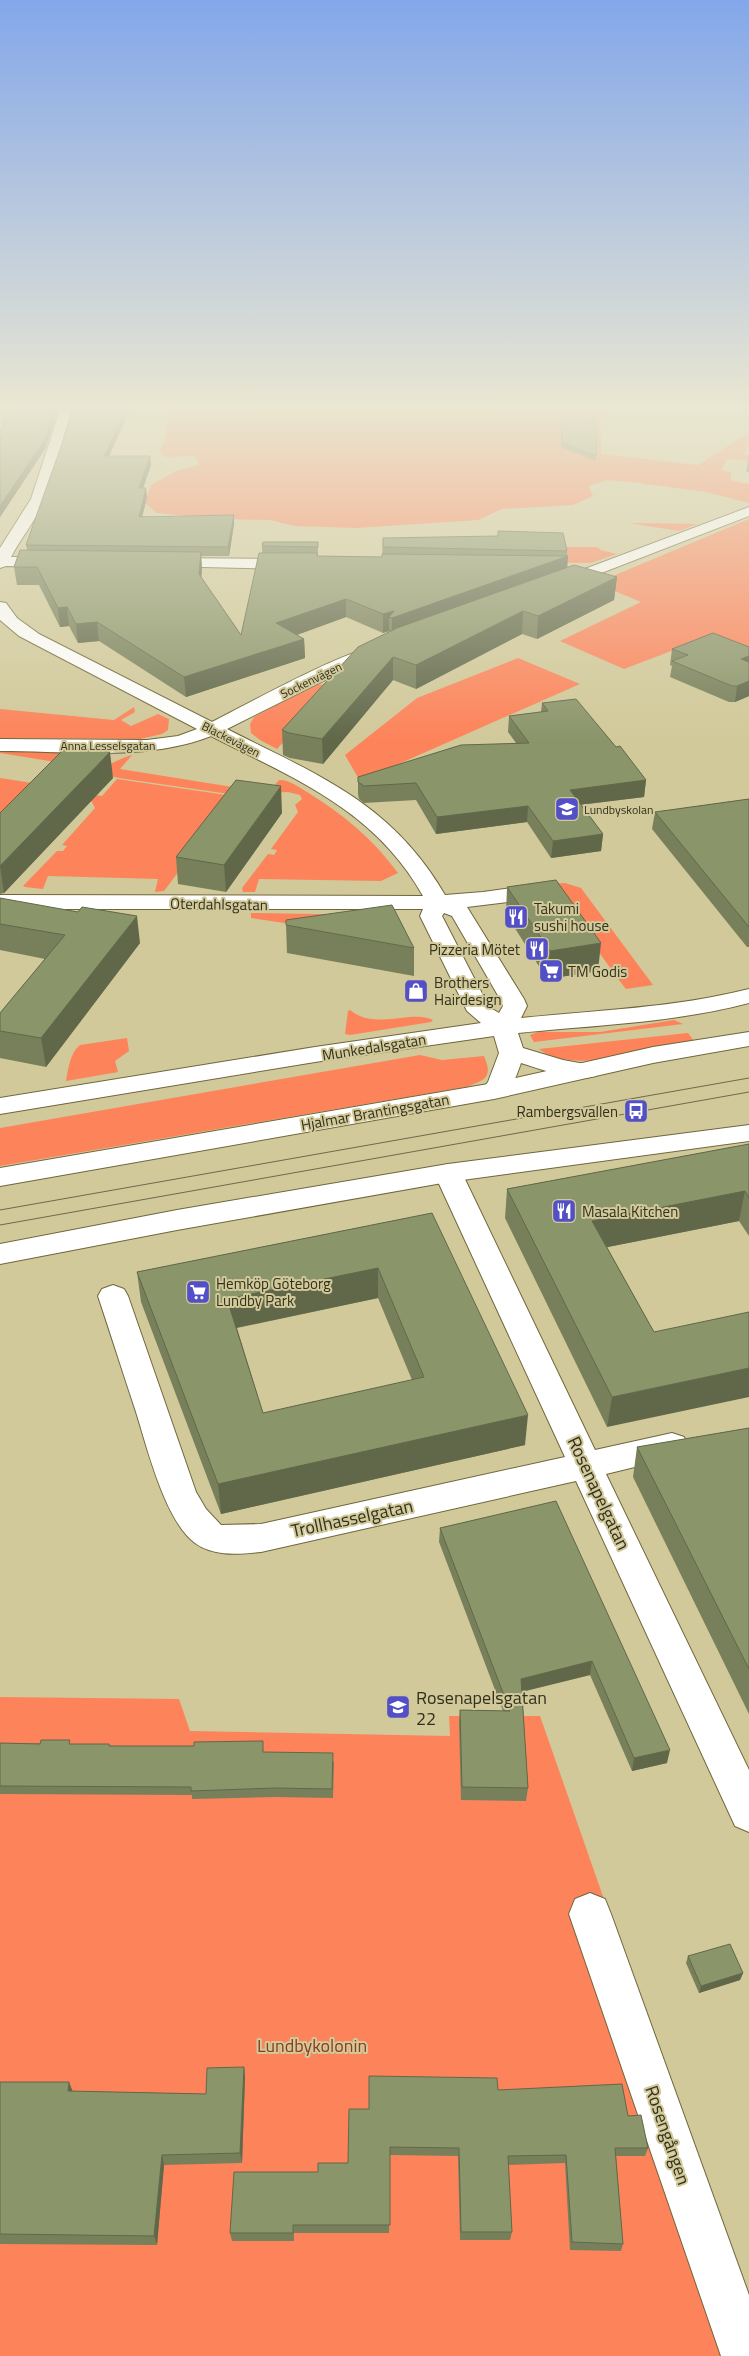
<svg xmlns="http://www.w3.org/2000/svg" width="749" height="2356" font-family="'Titillium Web',sans-serif">
  <style>
    .green { fill: #fd835a }
    .lines { fill: none; stroke-linecap: round; stroke-linejoin: round }
    .minor-casing { stroke: #6f673c; stroke-width: 2 }
    .secondary-casing { stroke: #6f673c; stroke-width: 2 }
    .minor { fill: #fff; fill-rule: evenodd }
    .secondary { fill: #fff; fill-rule: evenodd }
    .tram { stroke: #6e694c; stroke-width: 1 }
    .wall { fill: #78805b; fill-rule: evenodd }
    .shaded-wall { fill: #61684a }
    .building { fill: #8b956a; stroke: #61684a; fill-rule: evenodd }
    .labels { text-anchor: middle; dominant-baseline: central; stroke-width: 4; stroke-linejoin: round; paint-order: stroke }
    .far-street-label { font-size: 12px; fill: #33301d; stroke: #d1c99a }
    .far-poi-label { font-size: 12px; fill: #33301d; stroke: #d1c99a; text-anchor: start }
    .street-label { font-size: 15px; fill: #33301d; stroke: #d1c99a }
    .poi-label { font-size: 15px; fill: #33301d; stroke: #d1c99a; text-anchor: start }
    .near-street-label { font-size: 18px; fill: #33301d; stroke: #d1c99a }
    .near-poi-label { font-size: 18px; fill: #33301d; stroke: #d1c99a; text-anchor: start }
    .near-park-label { font-size: 18px; fill: #8c3b1f; stroke: #d1c99a }
  </style>
  <rect width="100%" height="100%" fill="#d1c99a"/>
  <g class="green">
    <polygon points="169,410 607,410 605,415 600,418 601,454 698,465 749,432 749,443 744,455 749,455 749,461 727,459 722,470 731,472 731,480 733,481 749,484 749,503 706,492 631,482 607,480 589,486 593,496 573,505 502,509 478,520 356,528 294,526 270,520 219,519 157,513 145,503 151,485 176,471 199,465 195,456 164,457 160,451 165,439"/>
    <polygon points="749,519 749,648 711,636 624,669 560,641 641,602 596,583"/>
    <polygon points="629,523 697,524 679,531"/>
    <polygon points="565,547 597,547 601,550 617,554 591,563 513,562 567,556"/>
    <polygon points="518,658 580,684 360,781 345,755 417,698"/>
    <polygon points="317,684 334,686 277,749 260,740 251,733 250,724 254,717"/>
    <polygon points="134,707 135,712 121,720 131,726 158,714 169,719 168,730 162,734 140,739 0,738 0,709 114,720"/>
    <polygon points="0,749 92,751 86,767 0,753"/>
    <path d="M132,755l-12,14 138,22 -15,5 -124,-18 -17,-4 -20,19 20,3 15,-17 123,18 -11,8 -65,86 -9,1 3,-13 -110,-3 -5,13 -18,-2 -2,-1 34,-35h6l4,-5 -5,-1 33,-37 -3,-6 -22,-8 1,-3c10,-11 47,-33 61,-36z"/>
    <polygon points="0,778 58,787 0,830"/>
    <path d="M279,780c9,-1 20,7 28,12 36,22 66,47 91,81l-17,8 -122,-2 -4,13h-12l-1,-4 26,-34 6,1 3,-5 -6,-1 27,-37 -3,-7 7,-6 -2,-4 -12,-3 -20,1z"/>
    <polygon points="565,883 581,888 653,985 626,989 622,984 549,884"/>
    <polygon points="251,913 379,915 338,931 251,918"/>
    <path d="M350,1010c25,21 61,-1 83,10l-2,2 -81,13 -5,-1 3,-23z"/>
    <polygon points="674,1020 683,1024 534,1042 530,1035 538,1032 600,1032"/>
    <path d="M688,1033l6,8c-39,8 -123,35 -155,8z"/>
    <path d="M127,1038l2,13 -14,10 3,11 -52,9c2,-12 4,-28 14,-36z"/>
    <path d="M420,1055l22,5 42,-4c9,21 2,24 -18,31l-466,79v-38z"/>
    <polygon points="0,1697 179,1699 190,1731 450,1736 449,1716 540,1716 606,1905 749,2356 0,2356"/>
  </g>
  <g class="lines">
    <defs>
      <g id="minor">
        <path d="M60,410h12c-11,28 -14,58 -26,86 -8,22 -24,40 -35,61h44l6,2 2,3 -2,3 -6,2 -49,-1 -6,2v-20l31,-49z"/>
        <polygon points="749,507 749,516 565,587 553,587 551,584 553,581"/>
        <polygon points="165,558 294,559 300,561 302,564 300,567 294,569 159,566 157,563 159,560"/>
        <path d="M0,602l6,1 11,15 22,16 173,88c28,-14 147,-80 169,-75l3,4 -3,4 -24,9 -130,65c90,46 164,73 218,166l38,-3 59,-8 8,2 3,5 -3,5 -8,2 -75,9 57,92 3,7 -6,12c77,-8 153,-10 228,-29v14c-76,20 -153,22 -231,30l5,15 40,12 33,6 4,5 -4,5c-24,6 -52,-6 -75,-13 -7,19 -12,40 -36,34l-4,-6 7,-9 11,-29 -5,-17 -179,26 -315,52v-16l315,-51 166,-24 -14,-12 -47,-95 3,-7h-423v-14l423,1c-48,-86 -128,-117 -212,-160 -62,25 -144,15 -211,15v-12l147,1 31,-4 19,-7 -178,-93 -19,-16zM444,913l8,3 48,83 3,7 -4,7 -10,-6 -47,-91z"/>
        <path d="M448,1164l10,3 4,6 133,277 77,-17 12,4 4,9 -4,9 -78,19 143,296v62l-14,-6 -159,-345 -315,71c-22,2 -47,5 -66,-9 -30,-22 -48,-96 -59,-131 -13,-39 -25,-77 -38,-116l4,-7 11,-4 11,4 4,7 68,196 10,17 15,16 40,-1 304,-67 -131,-284 4,-6z"/>
        <polygon points="590,1893 605,1899 611,1914 749,2295 749,2356 721,2356 569,1914 575,1899"/>
      </g>
      <g id="secondary">
        <polygon points="749,1032 749,1046 653,1063 494,1099 0,1186 0,1168 494,1083 653,1047"/>
        <polygon points="749,1125 749,1141 448,1182 177,1230 0,1264 0,1244 177,1210 448,1164"/>
      </g>
    </defs>
    <use href="#minor" class="minor-casing"/>
    <use href="#secondary" class="secondary-casing"/>
    <use href="#minor" class="minor"/>
    <use href="#secondary" class="secondary"/>
    <g class="tram">
      <polyline points="0,1210 749,1078"/>
      <polyline points="0,1225 749,1092"/>
    </g>
  </g>
  <g class="wall">
    <polygon points="9,410 59,410 45,449 0,517 0,431 2,428 1,423"/>
    <polygon points="561,418 596,456 596,461 561,447"/>
    <polygon points="749,454 749,472 746,472"/>
    <polygon points="109,456 150,456 151,465 143,488 147,497 142,516 234,524 229,556 201,556 202,570 201,577 241,635 262,553 262,546 318,542 318,556 382,557 383,538 567,551 567,567 617,577 614,600 537,639 522,634 416,689 393,680 323,764 290,758 283,755 282,730 389,631 383,633 346,617 297,635 304,639 305,658 186,697 99,641 78,643 69,626 60,627 39,585 17,585 14,567 27,550 26,545"/>
    <polygon points="749,647 749,696 735,702 729,702 670,677 672,666 670,665 672,649"/>
    <polygon points="542,703 616,747 646,780 644,797 581,805 603,834 601,851 551,858 527,822 436,834 416,800 364,803 359,799 358,794 358,777 516,743 508,732 509,716 541,712"/>
    <polygon points="113,778 4,893 0,894 0,813"/>
    <polygon points="749,799 749,947 747,947 652,829 655,812"/>
    <polygon points="282,813 226,892 178,884 176,857"/>
    <polygon points="507,887 598,971 547,979 506,914"/>
    <polygon points="0,898 140,943 46,1067 0,1058 0,1013 45,959 0,950"/>
    <polygon points="286,925 414,948 414,976 287,953"/>
    <polygon points="749,1144 749,1236 739,1221 607,1247 654,1332 607,1427 505,1218 507,1189"/>
    <path d="M432,1213l93,232 -304,69 -80,-212 -4,-30zM378,1298l34,82 -149,33 -26,-85z"/>
    <polygon points="749,1428 749,1714 633,1477 637,1447"/>
    <polygon points="556,1501 667,1763 632,1771 590,1675 522,1692 528,1788 526,1801 461,1800 459,1723 460,1710 503,1711 439,1542 440,1528"/>
    <polygon points="0,1743 71,1744 264,1752 334,1762 333,1798 275,1797 192,1799 192,1795 0,1794"/>
    <polygon points="688,1956 743,1973 740,1980 699,1993 686,1963"/>
    <polygon points="244,2067 245,2077 242,2163 164,2165 157,2245 0,2244 0,2082 72,2091 206,2094"/>
    <polygon points="498,2090 628,2116 648,2148 645,2156 616,2156 623,2244 621,2251 570,2250 565,2163 508,2165 512,2232 510,2240 460,2240 458,2156 390,2155 389,2233 294,2233 294,2241 232,2241 230,2233 318,2172 348,2163 369,2109"/>
  </g>
  <g class="shaded-wall">
    <polygon points="55,410 59,410 45,449 0,517 0,506"/>
    <polygon points="126,410 130,410 105,465 104,456"/>
    <polygon points="150,456 151,465 140,497 139,488"/>
    <polygon points="146,488 147,497 140,526 139,517"/>
    <polygon points="234,515 234,524 229,556 228,547"/>
    <polygon points="201,552 202,570 200,592 199,574"/>
    <polygon points="568,556 567,574 392,637 392,618 389,617 389,631 383,633 383,614"/>
    <polygon points="617,577 614,600 537,639 538,616"/>
    <polygon points="346,599 346,617 277,642 276,623"/>
    <polygon points="67,607 69,626 60,627 58,608"/>
    <polygon points="523,611 522,634 416,689 416,665"/>
    <polygon points="97,622 99,641 78,643 76,624"/>
    <polygon points="304,639 305,658 186,697 184,677"/>
    <polygon points="749,656 749,670 741,659"/>
    <polygon points="393,657 393,680 323,764 322,739"/>
    <polygon points="749,681 749,696 735,702 737,686"/>
    <polygon points="110,752 113,778 4,893 0,866"/>
    <polygon points="646,780 644,797 568,806 570,790"/>
    <polygon points="281,786 282,813 226,892 224,865"/>
    <polygon points="528,806 527,822 436,834 437,817"/>
    <polygon points="603,834 601,851 551,858 553,841"/>
    <polygon points="137,916 140,943 46,1067 41,1038"/>
    <polygon points="601,943 598,971 547,979 550,951"/>
    <polygon points="745,1191 739,1221 588,1251 592,1221"/>
    <polygon points="378,1268 378,1298 230,1329 227,1299"/>
    <polygon points="749,1368 749,1397 607,1427 612,1397"/>
    <polygon points="528,1415 525,1445 221,1514 218,1484"/>
    <polygon points="592,1661 590,1675 520,1692 521,1679"/>
    <polygon points="670,1750 667,1763 632,1771 634,1758"/>
    <polygon points="743,1973 740,1980 699,1993 701,1986"/>
    <polygon points="244,2067 245,2077 242,2163 240,2153"/>
    <polygon points="69,2082 73,2092 68,2091"/>
    <polygon points="162,2155 164,2165 157,2245 154,2236"/>
  </g>
  <g class="building">
    <polygon points="9,410 55,410 44,441 0,506 0,442 2,438 0,438 0,431 5,423 1,423"/>
    <polygon points="74,410 126,410 104,456 150,456 139,488 146,488 139,517 234,515 228,547 26,545"/>
    <polygon points="561,418 596,420 596,456 562,443"/>
    <polygon points="498,531 563,533 567,551 383,547 383,538 498,536"/>
    <polygon points="263,542 318,542 318,547 262,546"/>
    <polygon points="20,550 201,552 199,574 241,635 259,553 317,553 317,556 382,557 382,554 568,556 392,618 389,617 394,611 383,614 346,599 276,623 304,639 184,677 97,622 76,624 67,607 58,608 37,567 14,567"/>
    <polygon points="574,565 617,577 538,616 523,611 416,665 393,657 322,739 289,733 282,730 358,647 397,628"/>
    <polygon points="713,633 749,647 749,656 741,659 749,662 749,681 737,686 732,686 672,661 688,655 672,649"/>
    <polygon points="576,699 616,747 620,746 646,780 570,790 603,834 553,841 528,806 437,817 416,783 364,786 358,782 358,777 461,745 529,743 509,716 548,711 542,703"/>
    <polygon points="67,746 110,752 0,866 0,813"/>
    <polygon points="236,780 281,786 224,865 176,857"/>
    <polygon points="749,799 749,927 655,812"/>
    <polygon points="556,880 601,943 550,951 507,887"/>
    <polygon points="0,898 78,912 82,907 137,916 41,1038 0,1031 0,1013 65,935 0,924"/>
    <polygon points="392,905 414,948 286,925 286,920"/>
    <polygon points="749,1144 749,1198 745,1191 592,1221 654,1332 749,1312 749,1368 612,1397 507,1189"/>
    <path d="M432,1213l96,202 -310,69 -81,-212zM378,1268l46,109 -161,36 -36,-114z"/>
    <polygon points="749,1428 749,1669 637,1447"/>
    <polygon points="556,1501 670,1750 634,1758 592,1661 521,1679 528,1788 462,1787 460,1710 510,1711 440,1528"/>
    <polygon points="41,1740 70,1740 69,1744 109,1744 109,1746 194,1746 194,1742 263,1741 263,1752 333,1753 332,1789 275,1788 191,1791 191,1787 0,1786 0,1743 40,1744"/>
    <polygon points="730,1944 743,1973 701,1986 688,1956"/>
    <polygon points="244,2067 240,2153 162,2155 154,2236 0,2234 0,2082 69,2082 68,2091 206,2094 207,2068"/>
    <polygon points="369,2076 497,2078 498,2090 622,2084 628,2116 641,2115 648,2148 615,2148 623,2244 572,2242 566,2155 508,2156 512,2232 461,2232 459,2148 390,2147 390,2225 293,2225 293,2233 230,2233 234,2172 318,2172 318,2163 348,2163 349,2109 369,2109"/>
  </g>
  <linearGradient id="sky" x2="0" y2="1"><stop stop-color="#83a7ea"/><stop offset="0.55" stop-color="#eae7d2"/><stop offset="1" stop-color="#eae7d2" stop-opacity="0"/></linearGradient>
  <rect width="749" height="740" fill="url(#sky)"/>
  <defs>
    <symbol id="school-square" viewBox="-11 -11 22 22"><rect x="-9" y="-9" width="18" height="18" rx="4" fill="#534fc6" stroke="#d1c99a"/><path d="M0-5L7-2L0 1L-7-2ZM-4 1L0 2.5L4 1V4Q0 6-4 4Z" fill="#fff"/></symbol>
    <symbol id="restaurant-square" viewBox="-11 -11 22 22"><rect x="-9" y="-9" width="18" height="18" rx="4" fill="#534fc6" stroke="#d1c99a"/><path d="M-5-6h1v4h1v-4h1v4h1v-4h1v5L-1.5 .5V6h-2V.5L-5-1ZM5-6V6H3V1.5H1.5Q1.5-4 5-6Z" fill="#fff"/></symbol>
    <symbol id="supermarket-square" viewBox="-11 -11 22 22"><rect x="-9" y="-9" width="18" height="18" rx="4" fill="#534fc6" stroke="#d1c99a"/><path d="M-6-5.5h2.5l.6 2H6L4.5 2H-2.5L-4.4-4H-6ZM-1.5 3.2a1.3 1.3 0 1 0 .1 0ZM3 3.2a1.3 1.3 0 1 0 .1 0Z" fill="#fff"/></symbol>
    <symbol id="shop-square" viewBox="-11 -11 22 22"><rect x="-9" y="-9" width="18" height="18" rx="4" fill="#534fc6" stroke="#d1c99a"/><path d="M-5-2.5h2.3a2.7 3.5 0 0 1 5.4 0H5L5.5 6h-11ZM-1.5-2.5h3a1.5 2.3 0 0 0-3 0Z" fill="#fff"/></symbol>
    <symbol id="bus-square" viewBox="-11 -11 22 22"><rect x="-9" y="-9" width="18" height="18" rx="4" fill="#534fc6" stroke="#d1c99a"/><path d="M-5-6H5V4H4V6H2V4H-2V6H-4V4H-5ZM-3.5-4V0h7V-4ZM-3.5 1.2v1.5H-2V1.2ZM2 1.2v1.5H3.5V1.2Z" fill="#fff"/></symbol>
  </defs>
  <g fill-rule="evenodd">
    <use href="#school-square" x="553" y="795" width="28" height="28"/>
    <use href="#restaurant-square" x="502" y="903" width="28" height="28"/>
    <use href="#restaurant-square" x="523" y="935" width="28" height="28"/>
    <use href="#supermarket-square" x="537" y="957" width="28" height="28"/>
    <use href="#shop-square" x="402" y="977" width="28" height="28"/>
    <use href="#bus-square" x="622" y="1097" width="28" height="28"/>
    <use href="#restaurant-square" x="550" y="1197" width="28" height="28"/>
    <use href="#supermarket-square" x="184" y="1278" width="28" height="28"/>
    <use href="#school-square" x="384" y="1693" width="28" height="28"/>
  </g>
  <g class="labels">
    <g class="far-street-label">
      <text transform="translate(311 680) rotate(-26)">Sockenvägen</text>
      <text transform="translate(231 739) rotate(27)">Blackevägen</text>
      <text x="108" y="745">Anna Lesselsgatan</text>
    </g>
    <g class="far-poi-label">
      <text x="584" y="809">Lundbyskolan</text>
    </g>
    <g class="street-label">
      <text transform="translate(219 904) rotate(1)">Oterdahlsgatan</text>
      <text transform="translate(374 1047) rotate(-9)">Munkedalsgatan</text>
      <text transform="translate(375 1112) rotate(-10)">Hjalmar Brantingsgatan</text>
    </g>
    <g class="poi-label">
      <text x="534" y="908">Takumi<tspan x="534" dy="17">sushi house</tspan></text>
      <text x="520" y="949" text-anchor="end">Pizzeria Mötet</text>
      <text x="568" y="971">TM Godis</text>
      <text x="434" y="982">Brothers<tspan x="434" dy="17">Hairdesign</tspan></text>
      <text x="618" y="1111" text-anchor="end">Rambergsvallen</text>
      <text x="582" y="1211">Masala Kitchen</text>
      <text x="216" y="1283">Hemköp Göteborg<tspan x="216" dy="17">Lundby Park</tspan></text>
    </g>
    <g class="near-street-label">
      <text transform="translate(599 1493) rotate(65)">Rosenapelgatan</text>
      <text transform="translate(352 1518) rotate(-12)">Trollhasselgatan</text>
      <text transform="translate(668 2135) rotate(71)">Rosengången</text>
    </g>
    <g class="near-poi-label">
      <text x="416" y="1697">Rosenapelsgatan<tspan x="416" dy="21">22</tspan></text>
    </g>
    <g class="near-park-label">
      <text x="312" y="2045">Lundbykolonin</text>
    </g>
  </g>
</svg>
